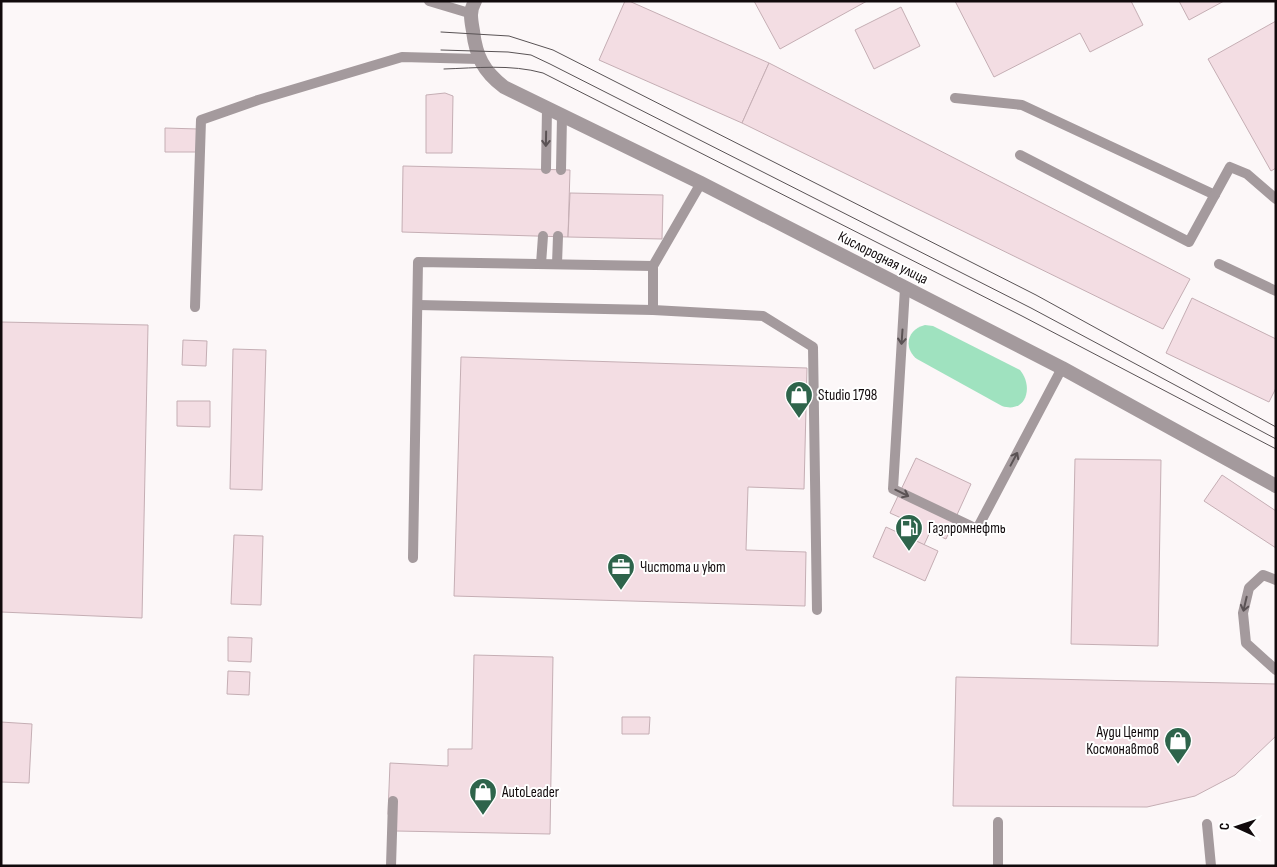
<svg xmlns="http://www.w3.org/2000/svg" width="1277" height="867" font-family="'Sofia Sans Condensed',sans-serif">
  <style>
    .green { fill: #9fe2bf }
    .building { fill: #f3dde3; stroke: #c5aeb4 }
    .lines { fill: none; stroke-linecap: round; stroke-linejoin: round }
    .service { stroke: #a49a9d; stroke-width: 10 }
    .minor { stroke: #a49a9d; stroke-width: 14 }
    .tram { stroke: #595355; stroke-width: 1 }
    .oneway { stroke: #5a5254 }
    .labels { text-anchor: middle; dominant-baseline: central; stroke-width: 4; stroke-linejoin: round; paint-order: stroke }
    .street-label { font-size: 15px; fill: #110a0c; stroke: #fff }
    .poi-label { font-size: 15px; fill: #110a0c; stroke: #fff; text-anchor: start }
  </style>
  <rect width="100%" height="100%" fill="#fcf7f8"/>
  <path class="green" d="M925,325l8,1 87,44c14,17 6,44 -18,36l-85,-47c-14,-11 -10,-30 8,-34z"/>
  <g class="building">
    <polygon points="625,1 629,1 769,63 742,123 599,60"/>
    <polygon points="754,1 867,1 780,49"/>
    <polygon points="955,1 1131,1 1143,25 1090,52 1080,33 994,77"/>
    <polygon points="1179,1 1224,1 1189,20"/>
    <polygon points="901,7 920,46 874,69 855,30"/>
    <polygon points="1276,21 1276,168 1271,171 1208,59"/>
    <polygon points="769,63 1190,279 1163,329 742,123"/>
    <polygon points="445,93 453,96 452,153 426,153 426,95"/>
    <polygon points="165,128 198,129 198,152 165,152"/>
    <polygon points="403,166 570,170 568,237 402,232"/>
    <polygon points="570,193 663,195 662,239 568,237"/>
    <polygon points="1192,298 1276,339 1276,388 1269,402 1166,353"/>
    <polygon points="1,322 148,325 142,618 1,612"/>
    <polygon points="183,340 207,341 206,366 182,365"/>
    <polygon points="233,349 266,350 262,490 230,489"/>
    <polygon points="461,357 807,368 804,489 748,487 746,550 806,552 805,606 454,596"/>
    <polygon points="177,401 210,401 210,427 177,426"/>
    <polygon points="916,458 971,484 946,539 930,532 924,545 904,535 910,522 890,513"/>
    <polygon points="1075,459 1161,460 1158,646 1071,644"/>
    <polygon points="1222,475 1276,511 1276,548 1204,501"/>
    <polygon points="886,527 938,551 925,581 873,557"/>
    <polygon points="234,535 263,536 261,605 231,604"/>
    <polygon points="228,637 252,638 251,662 228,661"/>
    <polygon points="474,655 553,657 550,834 396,831 388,814 390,763 448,766 448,749 472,749"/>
    <polygon points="228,671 250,672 249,695 227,694"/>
    <polygon points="956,677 1276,684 1276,736 1235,775 1195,796 1147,807 953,806"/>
    <polygon points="622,717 650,717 649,734 622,734"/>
    <polygon points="1,722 32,724 29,783 1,782"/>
  </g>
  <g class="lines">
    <g class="service">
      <polyline points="429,1 469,13"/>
      <polyline points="955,98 1022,105 1215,195"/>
      <polyline points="1020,155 1189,242 1230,167 1247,174 1276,199"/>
      <polyline points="546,169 547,108"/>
      <polyline points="561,170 562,116"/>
      <polyline points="541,264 543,236"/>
      <polyline points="557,264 558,236"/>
      <polyline points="1219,264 1276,291"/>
      <polyline points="905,288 893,489 977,529 1062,368"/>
      <polyline points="418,305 653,310 763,316 813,347 817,610"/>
      <polyline points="195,307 201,120 258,100 402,57 479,59"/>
      <polyline points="653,310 653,266 701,183"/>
      <polyline points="413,558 418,262 653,266"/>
      <polyline points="1276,580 1263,575 1249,588 1243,613 1246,643 1276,670"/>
      <polyline points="998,822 998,866"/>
      <polyline points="1207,824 1211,866"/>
      <polyline points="391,866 393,801"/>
    </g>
    <path class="minor" d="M475,1c-6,11 -4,18 -2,30 3,25 10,40 31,56l197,96 361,185 214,118"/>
    <g class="tram">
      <polyline points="441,32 509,36 553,50 1036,295 1276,427"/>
      <polyline points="441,50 508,52 531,55 550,64 1031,308 1276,439"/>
      <path d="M444,69c32,-1 67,-5 99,4l479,243 254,133"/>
    </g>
  </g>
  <defs><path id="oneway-shaft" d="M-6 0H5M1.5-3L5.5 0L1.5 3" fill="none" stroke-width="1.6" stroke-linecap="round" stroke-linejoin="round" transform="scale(1.25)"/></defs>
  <g class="oneway">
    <use href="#oneway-shaft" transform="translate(546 139) rotate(91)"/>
    <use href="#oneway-shaft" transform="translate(902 337) rotate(94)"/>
    <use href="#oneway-shaft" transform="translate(1014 459) rotate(-62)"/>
    <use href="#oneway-shaft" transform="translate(902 493) rotate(26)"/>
    <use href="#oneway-shaft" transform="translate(1245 604) rotate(103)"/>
  </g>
  <defs>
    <symbol id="shop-pin" viewBox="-11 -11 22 30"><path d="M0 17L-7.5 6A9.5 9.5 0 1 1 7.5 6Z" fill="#2e644b" stroke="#fff"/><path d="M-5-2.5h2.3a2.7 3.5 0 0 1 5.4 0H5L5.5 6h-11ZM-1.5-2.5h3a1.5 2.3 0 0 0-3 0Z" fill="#fff"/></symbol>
    <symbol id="fuel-pin" viewBox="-11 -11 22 30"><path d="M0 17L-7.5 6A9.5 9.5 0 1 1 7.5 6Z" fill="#2e644b" stroke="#fff"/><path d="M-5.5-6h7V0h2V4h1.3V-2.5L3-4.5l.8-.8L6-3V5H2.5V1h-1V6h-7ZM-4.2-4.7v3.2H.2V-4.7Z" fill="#fff"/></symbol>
    <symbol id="office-pin" viewBox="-11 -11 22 30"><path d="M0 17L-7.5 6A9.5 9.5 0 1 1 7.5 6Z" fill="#2e644b" stroke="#fff"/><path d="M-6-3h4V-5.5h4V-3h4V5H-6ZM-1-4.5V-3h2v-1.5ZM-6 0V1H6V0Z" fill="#fff"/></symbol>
  </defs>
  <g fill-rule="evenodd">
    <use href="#shop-pin" x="783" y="379" width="32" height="43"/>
    <use href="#fuel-pin" x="893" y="512" width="32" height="43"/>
    <use href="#office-pin" x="605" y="551" width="32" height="43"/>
    <use href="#shop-pin" x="1162" y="725" width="32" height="43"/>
    <use href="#shop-pin" x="467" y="776" width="32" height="43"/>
  </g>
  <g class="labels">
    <g class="street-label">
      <text transform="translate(883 258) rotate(27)">Кислородная улица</text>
    </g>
    <g class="poi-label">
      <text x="818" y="395">Studio 1798</text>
      <text x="928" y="528">Газпромнефть</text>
      <text x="640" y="567">Чистота и уют</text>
      <text x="1159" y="732" text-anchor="end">Ауди Центр<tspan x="1159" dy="17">Космонавтов</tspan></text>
      <text x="502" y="792">AutoLeader</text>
    </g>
  </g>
  <rect width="1277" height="867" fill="none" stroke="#110a0c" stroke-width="5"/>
  <g transform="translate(1237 827) rotate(273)" stroke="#ffffff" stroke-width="4" paint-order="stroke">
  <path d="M0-4L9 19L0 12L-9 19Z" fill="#110a0c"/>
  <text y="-8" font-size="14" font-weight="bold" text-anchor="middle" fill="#110a0c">С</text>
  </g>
</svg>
